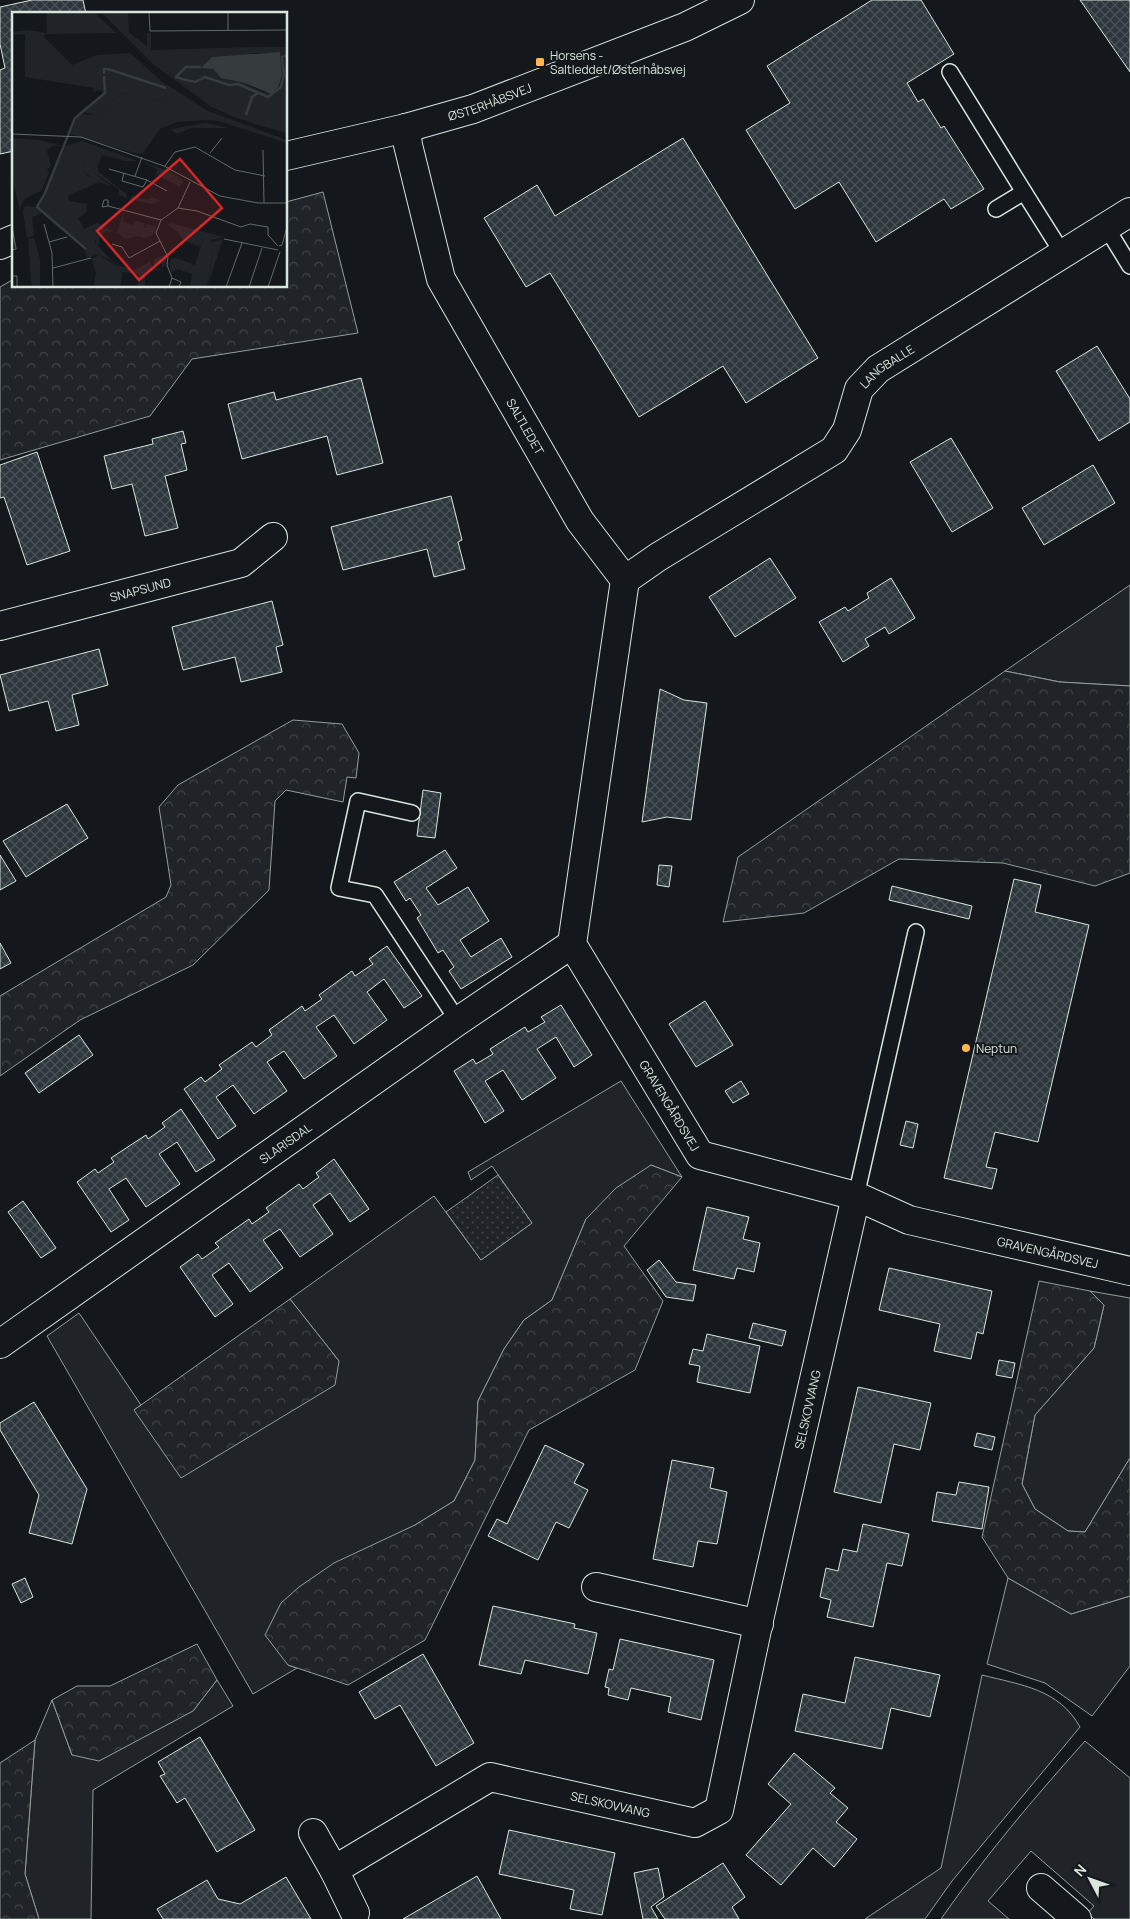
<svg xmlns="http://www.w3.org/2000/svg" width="1130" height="1919" font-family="Manrope,sans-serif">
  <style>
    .green { fill: #202428; stroke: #939e99 }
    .forest { fill: url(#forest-crowns); stroke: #939e99 }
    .park { fill: url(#park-dots); stroke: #939e99 }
    .building { fill: url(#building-cross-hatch); stroke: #d8e6dc }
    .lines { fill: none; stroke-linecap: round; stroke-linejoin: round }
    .lane-casing { stroke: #d8e6dc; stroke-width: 18 }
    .street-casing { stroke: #d8e6dc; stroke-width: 30 }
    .secondary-casing { stroke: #d8e6dc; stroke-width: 30 }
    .lane { stroke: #14181c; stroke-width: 15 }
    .street { stroke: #14181c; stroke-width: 28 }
    .secondary { stroke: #14181c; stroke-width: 28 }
    .poi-dot { fill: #ffb74d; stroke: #14181c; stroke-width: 2 }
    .labels { text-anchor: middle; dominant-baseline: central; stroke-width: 4; stroke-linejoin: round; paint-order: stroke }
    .poi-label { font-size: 12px; fill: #d8e6dc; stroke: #14181c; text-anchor: start }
    .street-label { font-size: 12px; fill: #d8e6dc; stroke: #14181c }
    .inset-river { fill: none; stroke: #363b3e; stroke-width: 2.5 }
    .inset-road { fill: none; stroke: #626a69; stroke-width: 1 }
    .view { fill: #d62828; fill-opacity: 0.15; stroke: #d62828; stroke-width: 2.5 }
    .inset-edge { fill: none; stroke: #d8e6dc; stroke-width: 2.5 }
  </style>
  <defs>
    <pattern id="forest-crowns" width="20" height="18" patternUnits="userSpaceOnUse" patternTransform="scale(1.25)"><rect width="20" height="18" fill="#202428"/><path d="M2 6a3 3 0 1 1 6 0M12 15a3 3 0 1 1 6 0" fill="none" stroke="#404447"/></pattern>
    <pattern id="park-dots" width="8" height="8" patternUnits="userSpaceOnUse" patternTransform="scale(1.25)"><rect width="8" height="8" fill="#202428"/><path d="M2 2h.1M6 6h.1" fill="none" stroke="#404447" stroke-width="1.8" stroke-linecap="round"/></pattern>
    <pattern id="building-cross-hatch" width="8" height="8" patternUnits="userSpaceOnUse" patternTransform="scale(1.25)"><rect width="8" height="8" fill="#2c363c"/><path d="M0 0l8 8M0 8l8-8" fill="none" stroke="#4a5358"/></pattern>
  </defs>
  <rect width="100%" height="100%" fill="#14181c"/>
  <g class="green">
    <polygon points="1130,585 1130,686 1060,682 1005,671"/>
    <polygon points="621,1081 682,1177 651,1165 586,1219 552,1300 524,1320 504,1349 478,1401 475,1460 454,1501 415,1525 288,1665 297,1668 253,1694 47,1336 79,1313 141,1405 134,1410 339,1361 290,1299 434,1196 481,1260 532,1223 492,1166 471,1180 468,1172"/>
    <polygon points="1090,1291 1130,1298 1130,1458 1085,1532 1068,1531 1035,1509 1022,1484 1035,1415 1094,1348 1104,1305"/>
    <polygon points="1008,1578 1071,1614 1130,1596 1130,1666 1092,1716 1045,1683 987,1664"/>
    <path d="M982,1675c39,10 77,14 98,52l-128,154 -27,38h-60l76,-51z"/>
    <polygon points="217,1680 233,1706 93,1790 91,1919 39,1919 25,1874 35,1740 52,1700 72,1755 193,1711"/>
    <path d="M1085,1741l45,37v141h-36l-6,-6 6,-7 -63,-55 -43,50 21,18h-68c44,-63 93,-121 144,-178z"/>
  </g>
  <g class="forest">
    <polygon points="323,192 358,333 192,359 150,416 0,460 0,287 14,279 14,286 286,286 286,202"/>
    <polygon points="1005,671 1060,682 1130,686 1130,873 1095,886 1003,863 899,859 804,913 723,922 738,857"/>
    <polygon points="293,720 342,724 359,753 356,778 347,777 343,802 286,790 275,801 269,890 193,965 80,1020 0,1076 0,996 166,897 171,885 159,807 178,785"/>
    <polygon points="651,1165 682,1177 624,1246 663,1301 635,1370 529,1430 425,1640 348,1685 288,1665 265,1635 281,1603 299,1587 334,1563 415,1525 454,1501 475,1460 478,1401 504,1349 524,1320 552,1300 586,1219 616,1188"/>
    <polygon points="1039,1281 1090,1291 1104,1305 1094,1348 1035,1415 1022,1484 1035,1509 1068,1531 1085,1532 1130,1458 1130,1596 1071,1614 1008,1578 982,1537"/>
    <polygon points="290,1299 339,1361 335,1385 181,1478 134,1410"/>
    <polygon points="197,1644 217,1680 193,1711 99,1761 72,1755 52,1700 77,1686 110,1686"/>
    <polygon points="35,1740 25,1874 39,1919 0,1919 0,1763"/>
  </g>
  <polygon class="park" points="498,1175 532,1223 481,1260 446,1212"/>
  <g class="building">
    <polygon points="32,0 83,0 86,14 14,14 14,151 0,154 0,70 5,68 0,44 0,7"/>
    <polygon points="872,0 921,0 954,54 907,83 918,102 923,99 941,128 944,126 984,189 951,209 944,199 876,242 839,182 795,209 746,130 790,103 767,66"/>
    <polygon points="1080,0 1130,0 1130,72"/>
    <polygon points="683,138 818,358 746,403 723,366 639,417 550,273 526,287 484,218 537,185 555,216"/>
    <polygon points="1097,346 1130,399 1130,422 1099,441 1056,371"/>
    <polygon points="361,378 383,463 337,475 327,436 242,459 228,404 274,392 276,400"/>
    <polygon points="183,431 186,443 181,444 187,470 165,476 178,528 145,536 132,484 112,489 104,456 153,444 152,439"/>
    <polygon points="951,438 993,508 952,532 910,462"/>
    <polygon points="37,452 70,551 27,565 4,497 0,498 0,465"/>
    <polygon points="1093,465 1115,503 1044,545 1022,508"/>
    <polygon points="451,496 462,540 458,542 465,569 434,577 427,549 343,570 331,527"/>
    <polygon points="770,558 796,598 735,637 709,597"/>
    <polygon points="891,578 915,618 889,634 885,627 865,639 869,646 843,662 819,622 845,607 848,611 869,598 867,593"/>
    <polygon points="272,601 283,645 276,647 282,672 241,682 235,657 183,670 172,627"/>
    <polygon points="99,649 108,685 72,695 79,725 56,731 48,701 9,711 0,675"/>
    <polygon points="660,689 684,700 707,703 691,820 667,817 642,822"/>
    <polygon points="423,790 441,793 435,838 417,836"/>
    <polygon points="67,804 88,838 26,877 3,841"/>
    <polygon points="445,850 457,868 426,888 438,905 468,887 489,921 460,940 471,957 501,938 512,957 461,989 449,971 454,967 443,950 438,953 417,918 421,915 410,898 406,901 394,882"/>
    <polygon points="0,855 16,881 0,890"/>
    <polygon points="659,865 672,866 669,887 657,885"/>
    <polygon points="1014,879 1041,885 1035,912 1089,925 1038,1142 995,1132 986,1167 997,1169 992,1189 944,1178"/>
    <polygon points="892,886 972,906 969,919 889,900"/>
    <polygon points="0,943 11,963 0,969"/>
    <polygon points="387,946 422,996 404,1008 384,979 367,992 387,1020 354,1044 334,1015 316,1027 337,1056 304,1079 284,1051 267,1062 287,1091 254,1114 233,1085 216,1097 236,1126 218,1139 184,1089 201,1077 205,1082 222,1069 219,1065 252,1042 256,1047 272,1035 269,1030 302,1006 305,1011 322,999 319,995 352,971 355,976 373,964 369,959"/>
    <polygon points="705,1001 733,1045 696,1067 669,1024"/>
    <polygon points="561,1005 592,1055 574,1067 556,1037 537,1049 556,1078 522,1100 503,1070 485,1081 504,1111 485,1123 454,1071 473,1059 476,1064 493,1054 490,1049 525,1027 528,1032 545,1022 541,1017"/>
    <polygon points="79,1035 93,1055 39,1093 25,1073"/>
    <polygon points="741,1081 749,1094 733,1103 725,1091"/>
    <polygon points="181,1109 215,1160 196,1172 177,1142 159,1154 180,1184 146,1207 126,1178 109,1189 129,1220 111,1232 77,1182 95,1169 98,1173 114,1162 111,1158 146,1135 148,1139 165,1127 162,1123"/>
    <polygon points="906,1121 918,1124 913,1148 900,1145"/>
    <polygon points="334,1159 369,1209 350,1222 330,1193 313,1205 333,1234 300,1257 280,1229 263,1240 283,1268 250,1292 229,1263 212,1275 233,1304 215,1317 180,1267 198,1254 202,1259 219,1247 215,1243 249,1219 252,1224 269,1212 266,1208 299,1184 303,1189 319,1177 316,1173"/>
    <polygon points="23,1201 56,1248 41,1258 8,1212"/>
    <polygon points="707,1207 749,1217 743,1239 760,1243 754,1272 737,1268 734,1279 693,1270"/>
    <polygon points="659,1260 676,1282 696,1285 693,1301 666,1297 647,1270"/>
    <polygon points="889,1268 992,1291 983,1334 977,1332 971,1359 934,1351 940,1324 879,1310"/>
    <polygon points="753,1323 786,1331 782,1346 749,1338"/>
    <polygon points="707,1334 760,1346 750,1393 697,1382 700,1366 689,1364 693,1349 703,1351"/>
    <polygon points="999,1360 1015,1363 1012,1378 996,1375"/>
    <polygon points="858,1387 931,1403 920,1450 894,1444 881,1503 834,1492"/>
    <polygon points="34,1402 87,1489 72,1544 29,1533 39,1495 0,1430 0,1423"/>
    <polygon points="977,1433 995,1437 992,1450 974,1446"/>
    <polygon points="545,1445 584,1464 574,1483 588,1490 569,1528 556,1522 538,1560 488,1536 497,1519 507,1524"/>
    <polygon points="672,1460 714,1468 710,1488 727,1492 717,1544 698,1541 693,1567 653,1559"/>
    <polygon points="959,1482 989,1487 982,1529 932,1521 937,1492 956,1495"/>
    <polygon points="863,1524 909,1534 902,1566 887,1563 873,1627 827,1617 831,1600 820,1597 826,1568 838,1571 843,1549 857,1552"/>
    <polygon points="25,1578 33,1597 21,1603 12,1584"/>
    <polygon points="493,1606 575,1624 574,1628 597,1633 588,1674 525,1660 521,1674 479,1665"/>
    <polygon points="620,1639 714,1660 701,1720 668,1712 671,1697 631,1688 628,1700 608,1695 609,1688 605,1687 609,1669 613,1670"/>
    <polygon points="423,1654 474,1743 436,1766 400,1705 375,1719 359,1692"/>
    <polygon points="855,1657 940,1675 930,1717 891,1708 882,1749 795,1731 803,1694 845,1703"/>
    <polygon points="200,1737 255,1830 217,1852 185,1798 177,1803 160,1776 165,1774 158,1762"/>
    <polygon points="794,1753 835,1788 830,1793 848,1808 836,1822 857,1839 834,1867 813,1848 781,1885 746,1855 791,1804 768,1784"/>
    <polygon points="509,1830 615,1853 602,1915 570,1909 574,1890 499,1874"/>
    <polygon points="723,1863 745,1897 732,1907 739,1919 665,1919 656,1906"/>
    <polygon points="658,1868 664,1897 651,1907 658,1919 643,1919 634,1873"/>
    <polygon points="477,1876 501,1919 403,1919"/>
    <polygon points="286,1877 311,1919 163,1919 157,1909 207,1880 218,1899 240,1904"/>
  </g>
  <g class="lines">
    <defs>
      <g id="lane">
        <polyline points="950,72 1024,192"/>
        <polyline points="996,209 1024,192 1063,254"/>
        <polyline points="1106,227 1130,266"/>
        <polyline points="412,813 358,801 339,888 375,895 458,1021"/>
        <polyline points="856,1196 916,932"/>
      </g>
      <g id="street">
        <path id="s1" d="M406,128l2,17 33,134 139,242 45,59 -53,364 128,211 156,41 53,24 221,51"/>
        <path id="s2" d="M625,580l33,-23 176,-107 13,-20 12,-41 19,-20 252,-157"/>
        <path id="s3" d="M0,626l241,-63 32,-26"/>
        <path id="s4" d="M0,1344l458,-323 114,-77"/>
        <polyline points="596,1587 759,1624"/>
        <polyline points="313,1833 334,1870 355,1913"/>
        <path id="s5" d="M334,1870l156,-93 205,46 24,-13 40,-190 97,-424"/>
        <polyline points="1041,1888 1077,1919"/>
      </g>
      <g id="secondary">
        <path id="s6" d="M286,156l120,-28 67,-19 212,-82 55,-27"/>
        <polyline points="0,245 14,239"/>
      </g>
    </defs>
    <use href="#lane" class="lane-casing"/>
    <use href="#street" class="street-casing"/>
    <use href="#secondary" class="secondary-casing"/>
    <use href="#lane" class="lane"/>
    <use href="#street" class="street"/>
    <use href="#secondary" class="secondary"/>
  </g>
  <g class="poi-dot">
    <rect x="535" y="57" width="10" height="10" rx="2.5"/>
    <circle cx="966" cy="1048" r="5"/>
  </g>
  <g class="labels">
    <g class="poi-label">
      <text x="550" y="55">Horsens -<tspan x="550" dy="14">Saltleddet/Østerhåbsvej</tspan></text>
      <text x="976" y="1048">Neptun</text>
    </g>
    <g class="street-label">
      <text stroke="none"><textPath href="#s6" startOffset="211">ØSTERHÅBSVEJ</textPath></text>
      <text stroke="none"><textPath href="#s2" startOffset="349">LANGBALLE</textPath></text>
      <text stroke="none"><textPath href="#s1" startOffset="325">SALTLEDET</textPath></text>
      <text stroke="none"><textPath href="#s3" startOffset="145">SNAPSUND</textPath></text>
      <text stroke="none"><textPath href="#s1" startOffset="1065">GRAVENGÅRDSVEJ</textPath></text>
      <text stroke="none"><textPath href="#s4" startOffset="349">SLARISDAL</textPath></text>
      <text stroke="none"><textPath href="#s1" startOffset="1485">GRAVENGÅRDSVEJ</textPath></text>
      <text stroke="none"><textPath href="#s5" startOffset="829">SELSKOVVANG</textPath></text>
      <text stroke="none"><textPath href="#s5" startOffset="305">SELSKOVVANG</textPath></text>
    </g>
  </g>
  <g transform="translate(12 12)">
    <rect width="275" height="275" fill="#14181c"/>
    <path d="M16,18l19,3 -4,3 29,29 25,-10 33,-2 37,33 -3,15 -41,-8 -27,22 -13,-3 20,-18 -2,-4 -8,2 1,-4 -69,-11v-43l-13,1v-3zM248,35h27v86l-26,-7 4,-5 -28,-15 -3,11 -24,-11 -59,-49v-7zM241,41h27l2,21 -8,17 -9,2 -55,-25zM0,126l28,2 22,6h-10l-5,5 4,16 -4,2 2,4 -8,18 -17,8 -4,10 -8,-30zM89,141l23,8 -22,-6 -4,11 -5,-5 2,13 17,13 -13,-5 -9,4v-10l-8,-5 3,-10zM13,194l10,1 8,6 -11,4 2,19 -7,2 -4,-26zM112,200l-1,10 11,3 1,-4 9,2v5h3v-4l9,3 -1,6 -6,-3 -17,5 -11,-3 -5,2zM96,214l-1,2 8,5 -9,-2 -6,5 -2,10 18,19 19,5 15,-8 3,6 9,1v-5h-8v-5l11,-4 2,3 -2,7 -4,5 -16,1v16h-8l2,-13 -16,-2 -13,-12 -11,-5 -4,-8 2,-12zM177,216l35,9 -13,3 2,11 -6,36h-17l2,-13 -14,-5 -6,3 -3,-7 2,-6 5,-1 19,7 8,-26 -9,-3zM22,226l6,21v28h-8l-1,-7 -3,-41z" fill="#202428" fill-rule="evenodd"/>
    <path d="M34,0h48l22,21 -69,1zM89,0h27l1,21 18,13v-13h4v24l59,49 -57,-42zM154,72l42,27 79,29 -1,3 -67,-22 -15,-1 -27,2 -17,7 -17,24 -6,1 -67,-20 9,-20 17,1 27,-22 41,8zM194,111l23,5h-37l-16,6 -5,-5zM70,129l56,20h-14l-23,-8 -17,11 -2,7 10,8 -2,7 -22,10 1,5 17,3 1,8 -9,6 6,11 12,-6 10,3 -11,15 4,13 -12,4 -3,-12 -46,-39 28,-61zM81,149h4l1,10 29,24v3l-8,-3v-6l-27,-17zM131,150l26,9 15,10 -5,6 -23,-13 1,-5zM120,183l15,5 6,-3 8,4 -9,3 -20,-4 -4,3zM159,211l18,5 5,7 9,4 -3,8 -17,-7 -6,-9 -10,-6zM137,218l6,3 -10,5 -7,-2 -13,3 -6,-5 2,-2 11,3zM211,227l-15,45 5,-33 -3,-8zM87,243l24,15 -3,17h-27l3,-13 -4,-15z" fill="#202428"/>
    <path d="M194,45l-4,11 11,2 14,10 18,3 13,8 -1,3 -34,3 3,-13 -16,-5 -17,6 -19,-18 2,-7zM229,93l21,8 4,8 -5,5 -27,-9v-10z" fill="#202428"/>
    <path d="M268,40l2,23 -4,12 -7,7 -26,-11 -24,-5 -8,-9 -12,-1 11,-11z" fill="#363b3e"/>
    <path class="inset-river" d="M92,62v-5h4l58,19M163,65l20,5 10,-5 24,8 9,-1 30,13 13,-10 3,-12 -2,-18 5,-2M164,65l10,-10h15M234,103l6,-18 6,-4M74,237l-49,-42 8,-14 30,-75 30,-25 -1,-17"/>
    <path class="inset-road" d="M137,0l1,19 137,-1M216,0v18M0,122l69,3 83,29 56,30 38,7h29M251,138l1,53M198,141l12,-15M153,154l10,-14 20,-5 40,23 30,6M97,157l38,11 20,11M112,161l-2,8 21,6 4,-7M123,164l7,-19M96,194l-6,1 2,-7h4v6l53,14M166,196l19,3 44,16 9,-3 18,3v8l10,11M32,212l8,29 1,34M0,214l4,23 -4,1M212,227l54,11M37,230l18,-5M100,232l10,3 7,11 31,-17M267,234l3,-1 5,-18M41,256l38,-10M0,264h5v11M160,266l9,4 -2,5M157,275l3,-9 -5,-13 1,-8 -12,-24 5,-13 17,-12 12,-26M214,275l16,-44M237,275l13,-39M256,275l12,-35"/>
    <path class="view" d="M168,147l42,49 -83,72 -42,-49z"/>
    <rect width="275" height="275" class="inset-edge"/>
  </g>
  <g transform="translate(1090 1879) rotate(311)" stroke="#14181c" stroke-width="4" paint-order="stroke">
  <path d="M0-4L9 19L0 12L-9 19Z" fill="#d8e6dc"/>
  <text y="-8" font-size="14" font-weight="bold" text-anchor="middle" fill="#d8e6dc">N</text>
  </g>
</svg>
